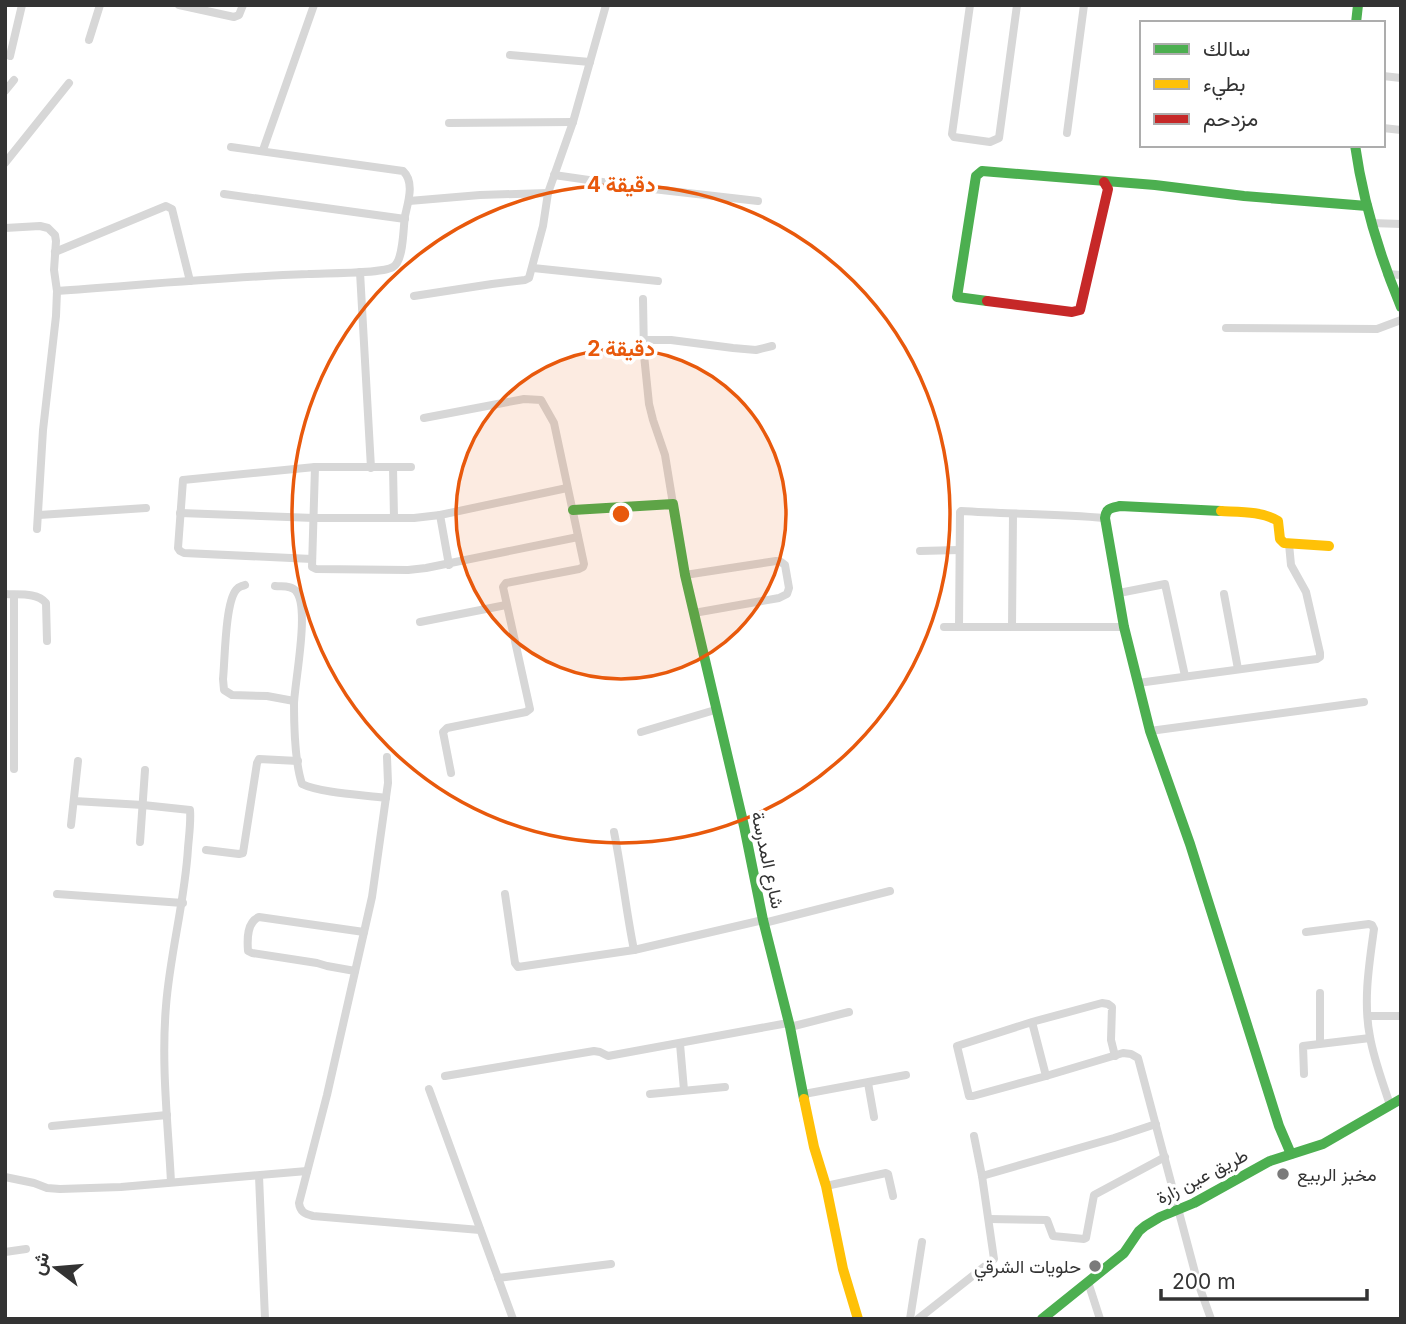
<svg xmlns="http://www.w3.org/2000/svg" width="1406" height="1324" font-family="Inter,Vazirmatn,sans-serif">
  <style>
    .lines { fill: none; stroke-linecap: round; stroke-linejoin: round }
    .street { stroke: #d7d7d7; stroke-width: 8 }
    .fast { stroke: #4caf50; stroke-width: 10 }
    .slow { stroke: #ffc107; stroke-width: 10 }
    .jam { stroke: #c62828; stroke-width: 10 }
    .ring { fill: none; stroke: #e8590c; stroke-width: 3.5 }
    .poi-dot { fill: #7a7a7a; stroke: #fff; stroke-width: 2.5 }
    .labels { text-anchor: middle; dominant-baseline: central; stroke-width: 7; stroke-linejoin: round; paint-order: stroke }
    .street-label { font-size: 18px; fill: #333; stroke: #fff }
    .poi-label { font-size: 18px; fill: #333; stroke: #fff; text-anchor: start }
    .centre { fill: #e8590c; stroke: #fff; stroke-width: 3.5 }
    .ring-label { font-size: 21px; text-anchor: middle; font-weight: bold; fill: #e8590c; stroke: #fff; stroke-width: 7; stroke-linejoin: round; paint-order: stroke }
  </style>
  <rect width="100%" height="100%" fill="#fff"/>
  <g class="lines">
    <g class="street">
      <polyline points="179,5 234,17 239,15 243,5"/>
      <polyline points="970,5 952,134 954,137 990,142 999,138 1017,5"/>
      <polyline points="89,40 100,5"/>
      <polyline points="510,55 590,62"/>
      <polyline points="10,56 22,5"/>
      <polyline points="1383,76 1401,78"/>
      <polyline points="5,91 14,80"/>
      <polyline points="449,123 573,122"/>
      <polyline points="1383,128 1401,130"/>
      <polyline points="1067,133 1084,5"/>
      <polyline points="263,150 314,5"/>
      <polyline points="5,163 69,83"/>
      <polyline points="554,175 644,188 758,201"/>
      <polyline points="224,194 405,219"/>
      <polyline points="409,201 480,195 548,193"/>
      <polyline points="1371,223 1401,224"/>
      <polyline points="5,228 40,226 48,228 55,235 56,241 54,270 57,291 56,316 43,430 37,529"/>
      <polyline points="55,252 166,206 172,209 190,281"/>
      <polyline points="533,268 658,281"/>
      <polyline points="360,272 371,468"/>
      <polyline points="1387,274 1401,275"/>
      <path d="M57,291c84,-6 167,-14 251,-17 17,-1 73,0 85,-7 11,-6 10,-39 12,-51 3,-14 10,-34 -2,-45l-172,-24"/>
      <polyline points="414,296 492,284 525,280 529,278 543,226 548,193 573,122 606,5"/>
      <polyline points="643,299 644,355 649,404 653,420 665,455 673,504"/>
      <polyline points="1226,328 1377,329 1401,320"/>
      <polyline points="644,340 671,340 733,348 756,350 772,346"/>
      <polyline points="424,418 524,399 541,400 554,423 584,564 583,567 579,569 506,583 503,587 530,709 526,712 447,728 443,732 451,773"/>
      <polyline points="315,467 312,567 316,569 408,570 426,568 578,537"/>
      <polyline points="393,467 394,518"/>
      <polyline points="180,513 314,518 414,518 440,515 567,488"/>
      <polyline points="39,515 146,508"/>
      <polyline points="440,515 449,565"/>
      <polyline points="920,551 959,550"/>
      <polyline points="312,559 184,553 180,551 178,548 183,480 315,467 411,467"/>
      <polyline points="685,575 776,561 781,562 785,565 789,588 787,594 779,598 694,613"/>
      <path d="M245,585c-5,2 -6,1 -9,5 -11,14 -11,70 -13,89l1,11 8,5 35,1 27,5"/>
      <path d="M275,586c7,1 16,-1 21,5 14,16 -1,89 -2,112 0,23 1,60 8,81 18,9 63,11 84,14"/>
      <polyline points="1119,593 1165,584 1185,676"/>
      <path d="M5,594c13,1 32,-2 41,9l1,38"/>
      <polyline points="1224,594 1238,669"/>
      <polyline points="420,622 506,605"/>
      <polyline points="944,627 1124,627"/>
      <path d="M959,627l1,-115 1,-1c48,3 97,3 144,7"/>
      <polyline points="1012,627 1013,514"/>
      <polyline points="1138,683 1317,659 1320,657 1320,653 1306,592 1291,565 1289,544"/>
      <polyline points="1150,731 1364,702"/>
      <polyline points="641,732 715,710"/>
      <path d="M387,757l1,26 -16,114 -45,198 -28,108c1,9 6,11 14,13l167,14"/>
      <polyline points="14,769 14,595"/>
      <path d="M74,801l69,4 47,5c1,12 -1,26 -2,38 -3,53 -18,105 -22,158 -5,59 2,118 5,176"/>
      <polyline points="71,825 78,761"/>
      <path d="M614,832c8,39 12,79 20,118"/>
      <polyline points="140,842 145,770"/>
      <polyline points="206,850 239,854 243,853 257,763 259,759 298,761"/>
      <polyline points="57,894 183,903"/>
      <polyline points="505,894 515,963 518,967 634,950 763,920"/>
      <polyline points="764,923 890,891"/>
      <path d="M1306,932l63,-8 3,1 2,4c-5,36 -11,73 -4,108 4,23 13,46 20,68"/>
      <path d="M355,971l-28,-5 -10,-3 -65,-10 -4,-2c-1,-13 -1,-29 11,-34l105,15"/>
      <polyline points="1320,993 1320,1043"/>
      <polyline points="1368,1016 1401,1016"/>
      <polyline points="1032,1022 1046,1076 973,1096 969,1096 957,1046 1032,1022 1102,1003 1108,1004 1112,1007 1111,1040 1115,1056"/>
      <polyline points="790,1027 849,1012"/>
      <polyline points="680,1044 684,1090"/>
      <polyline points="1304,1074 1303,1046 1370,1038"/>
      <polyline points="445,1076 594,1051 600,1052 608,1056 788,1023"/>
      <polyline points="1046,1076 1123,1053 1131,1054 1138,1058 1197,1280 1211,1319"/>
      <polyline points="868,1083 874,1117"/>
      <polyline points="429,1089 513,1319"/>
      <polyline points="650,1094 725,1087"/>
      <polyline points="804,1094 906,1075"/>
      <polyline points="52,1126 167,1115"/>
      <polyline points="259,1176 265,1319"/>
      <polyline points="982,1176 1114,1138 1156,1124"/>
      <polyline points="5,1177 34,1183 47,1188 60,1189 121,1187 307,1171"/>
      <polyline points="826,1186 886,1173 888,1174 893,1196"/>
      <polyline points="989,1219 1047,1220 1053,1236 1084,1239 1086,1238 1094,1195 1165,1157"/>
      <polyline points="5,1252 26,1249"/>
      <polyline points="498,1278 611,1264"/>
      <polyline points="1088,1282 1100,1319"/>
      <polyline points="910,1319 922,1242"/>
      <polyline points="918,1319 994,1259 982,1176 974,1136"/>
    </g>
    <g class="fast">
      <polyline points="1356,23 1358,5"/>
      <path d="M1355,145c8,57 24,109 46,162"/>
      <polyline points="987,301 957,297 976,176 982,171 1155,185 1244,196 1367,206"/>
      <polyline points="573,510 673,504 685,575 744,826 763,920 790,1027 804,1099"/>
      <path d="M1221,511l-101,-5c-9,2 -14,2 -15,12l19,109 26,104 40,113 89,282 12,28"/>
      <polyline points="1042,1319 1124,1253 1139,1231 1145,1226 1160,1217 1194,1203 1270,1161 1323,1144 1401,1099"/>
    </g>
    <g class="slow">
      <path d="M1221,511c18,1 41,0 57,10l2,18 4,4 45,3"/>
      <polyline points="804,1099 814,1147 826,1186 843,1269 858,1319"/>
    </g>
    <polyline class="jam" points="987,301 1072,312 1080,310 1108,189 1104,182"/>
  </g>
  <circle cx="621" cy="514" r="165" fill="#e8590c" fill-opacity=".12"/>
  <g class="ring">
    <circle cx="621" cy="514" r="165"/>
    <circle cx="621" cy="514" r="329"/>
  </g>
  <g class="poi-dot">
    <circle cx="1283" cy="1174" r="7"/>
    <circle cx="1095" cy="1266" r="7"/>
  </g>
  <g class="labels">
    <g class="street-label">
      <text transform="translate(768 860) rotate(78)">شارع المدرسة</text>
      <text transform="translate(1202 1176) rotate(-27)">طريق عين زارة</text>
    </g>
    <g class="poi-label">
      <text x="1297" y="1174">مخبز الربيع</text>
      <text x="1081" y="1266" text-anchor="end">حلويات الشرقي</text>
    </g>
  </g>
  <circle cx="621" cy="514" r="10" class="centre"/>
  <g class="ring-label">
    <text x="621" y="192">4 دقيقة</text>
    <text x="621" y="356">2 دقيقة</text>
  </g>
  <rect width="1406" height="1324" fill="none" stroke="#333333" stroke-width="14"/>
  <rect x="1140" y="21" width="245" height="126" fill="#ffffff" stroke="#adadad" stroke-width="2"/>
  <rect x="1154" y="44" width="35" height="10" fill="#4caf50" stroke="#adadad" stroke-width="2"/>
  <text x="1203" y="56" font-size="21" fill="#333333">سالك</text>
  <rect x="1154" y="79" width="35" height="10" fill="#ffc107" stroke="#adadad" stroke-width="2"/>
  <text x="1203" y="91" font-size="21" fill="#333333">بطيء</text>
  <rect x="1154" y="114" width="35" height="10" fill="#c62828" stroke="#adadad" stroke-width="2"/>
  <text x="1203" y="126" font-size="21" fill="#333333">مزدحم</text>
  <g transform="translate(56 1268) rotate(286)" stroke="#ffffff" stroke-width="5" paint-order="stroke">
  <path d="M0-5L12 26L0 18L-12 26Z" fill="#333333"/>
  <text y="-10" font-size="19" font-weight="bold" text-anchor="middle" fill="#333333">ش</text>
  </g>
  <path d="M1161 1289v10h206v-10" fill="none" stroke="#333333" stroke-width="3.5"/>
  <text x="1172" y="1289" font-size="21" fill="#333333" stroke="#ffffff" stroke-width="5" paint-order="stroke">200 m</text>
</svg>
